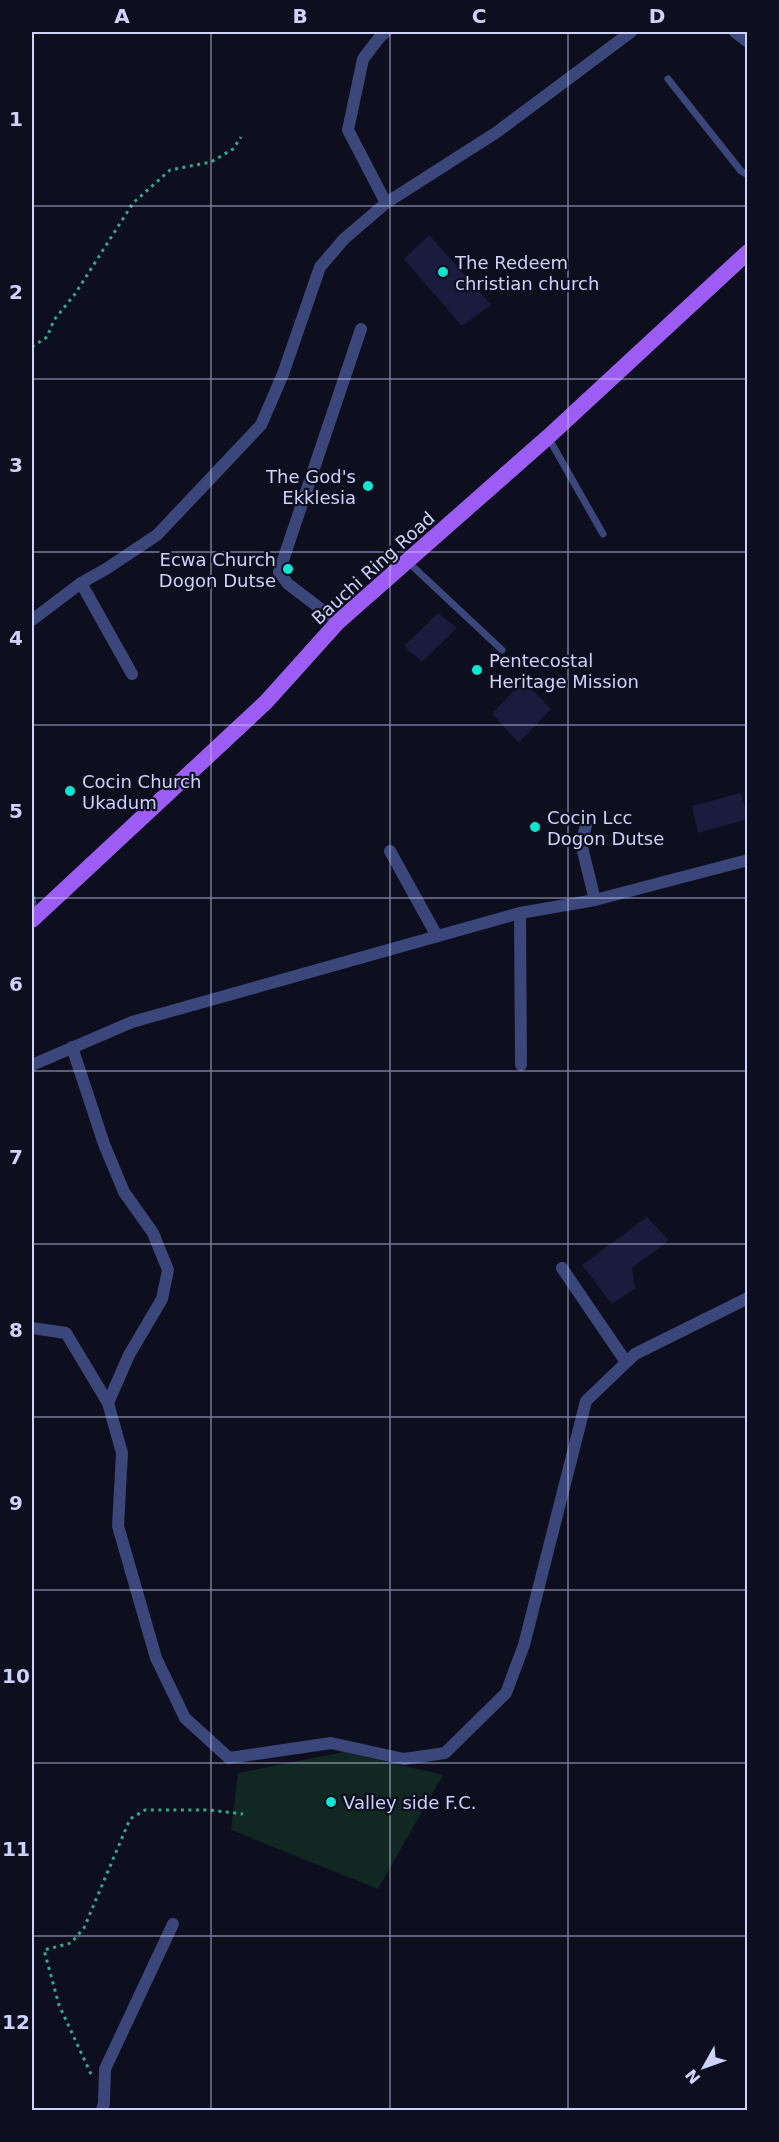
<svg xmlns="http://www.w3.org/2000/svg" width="779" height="2142" font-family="'DejaVu Sans',sans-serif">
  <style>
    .green { fill: #112722 }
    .building { fill: #1b1b3e }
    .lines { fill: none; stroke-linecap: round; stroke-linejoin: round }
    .path { stroke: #35a88a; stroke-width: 3; stroke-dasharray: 3 4.5; stroke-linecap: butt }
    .service { stroke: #3b467a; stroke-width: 7 }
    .minor { stroke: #3b467a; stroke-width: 12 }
    .primary { stroke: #9d5cf4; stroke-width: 16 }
    .grid { fill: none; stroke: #ced2fc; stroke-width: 1.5; stroke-opacity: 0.55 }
    .poi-dot { fill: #0fe6d1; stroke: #0d0e1e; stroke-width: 2 }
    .labels { text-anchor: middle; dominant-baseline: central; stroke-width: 4.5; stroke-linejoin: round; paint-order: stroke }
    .poi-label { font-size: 18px; fill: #ced2fc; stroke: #0d0e1e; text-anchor: start }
    .street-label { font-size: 18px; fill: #ced2fc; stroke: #0d0e1e }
    .neatline { fill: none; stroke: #ced2fc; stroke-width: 2 }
    .grid-label { font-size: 20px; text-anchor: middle; font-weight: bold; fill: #ced2fc }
  </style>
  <rect width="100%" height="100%" fill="#0d0e1e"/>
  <polygon class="green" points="344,1752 443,1775 378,1889 231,1830 238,1773"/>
  <g class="building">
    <polygon points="429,235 491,305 462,326 404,259"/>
    <polygon points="438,613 457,628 422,662 404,646"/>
    <polygon points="523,681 551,709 519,743 492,714"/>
    <polygon points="741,793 748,819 698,833 692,806"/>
    <polygon points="647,1217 669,1240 632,1268 635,1288 612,1304 582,1265"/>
  </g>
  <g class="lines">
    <g class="path">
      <polyline points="32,347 47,337 54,320 75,294 133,203 170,170 211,162 233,149 241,137"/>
      <polyline points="91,2074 59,2005 44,1950 71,1943 84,1928 130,1819 145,1810 209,1810 243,1814"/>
    </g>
    <g class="service">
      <polyline points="668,79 741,171 748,175"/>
      <polyline points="548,437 603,534"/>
      <polyline points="408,562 502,650"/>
      <polyline points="32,899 35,914"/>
    </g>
    <g class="minor">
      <polyline points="386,32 379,38 363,59 348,130 386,203"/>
      <polyline points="735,32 748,42"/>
      <polyline points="81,583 132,674"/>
      <polyline points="32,620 81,583 106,569 157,535 261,425 283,374 320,267 344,239 386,203 497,132 631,32"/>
      <polyline points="338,622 288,584 279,572 361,329"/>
      <polyline points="586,826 581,843 595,900"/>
      <polyline points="390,851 437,936"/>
      <polyline points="520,913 521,1065"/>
      <polyline points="72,1047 104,1144 124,1192 153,1233 168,1270 162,1299 129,1355 108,1403"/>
      <polyline points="32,1065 132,1022 520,913 595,900 748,860"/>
      <polyline points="562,1268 626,1362"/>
      <polyline points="32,1328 66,1333 108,1403 122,1453 118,1526 156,1658 185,1718 229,1758 331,1743 404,1759 445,1753 506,1693 524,1645 586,1401 635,1354 748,1298"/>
      <polyline points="102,2110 104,2103 105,2069 173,1924"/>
    </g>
    <polyline class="primary" points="32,920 266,702 338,622 548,437 748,252"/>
  </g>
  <path class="grid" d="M211,32v2078M390,32v2078M568,32v2078M32,206h716M32,379h716M32,552h716M32,725h716M32,898h716M32,1071h716M32,1244h716M32,1417h716M32,1590h716M32,1763h716M32,1936h716"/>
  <g class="poi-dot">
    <circle cx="443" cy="272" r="6"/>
    <circle cx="368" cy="486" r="6"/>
    <circle cx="288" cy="569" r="6"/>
    <circle cx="477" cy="670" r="6"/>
    <circle cx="70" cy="791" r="6"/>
    <circle cx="535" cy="827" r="6"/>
    <circle cx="331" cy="1802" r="6"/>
  </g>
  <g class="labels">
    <g class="poi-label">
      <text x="455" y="262">The Redeem<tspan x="455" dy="21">christian church</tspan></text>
      <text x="356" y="476" text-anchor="end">The God's<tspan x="356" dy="21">Ekklesia</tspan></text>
      <text x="276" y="559" text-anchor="end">Ecwa Church<tspan x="276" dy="21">Dogon Dutse</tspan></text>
      <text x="489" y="660">Pentecostal<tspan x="489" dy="21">Heritage Mission</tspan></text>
      <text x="82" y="781">Cocin Church<tspan x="82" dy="21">Ukadum</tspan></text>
      <text x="547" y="817">Cocin Lcc<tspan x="547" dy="21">Dogon Dutse</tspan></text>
      <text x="343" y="1802">Valley side F.C.</text>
    </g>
    <g class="street-label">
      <text transform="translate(373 568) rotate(-42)">Bauchi Ring Road</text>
    </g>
  </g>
  <rect width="779" height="2142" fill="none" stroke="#0d0e1e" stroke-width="66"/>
  <g transform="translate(704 2067) rotate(230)" stroke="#0d0e1e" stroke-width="4.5" paint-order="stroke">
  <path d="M0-4.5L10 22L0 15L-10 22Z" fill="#ced2fc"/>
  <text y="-9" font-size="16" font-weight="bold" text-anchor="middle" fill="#ced2fc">N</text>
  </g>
  <rect x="33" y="33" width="713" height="2076" class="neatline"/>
  <g class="grid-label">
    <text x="122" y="23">A</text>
    <text x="300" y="23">B</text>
    <text x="479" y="23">C</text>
    <text x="657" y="23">D</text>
    <text x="16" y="126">1</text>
    <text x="16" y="299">2</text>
    <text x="16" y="472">3</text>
    <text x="16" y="645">4</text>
    <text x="16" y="818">5</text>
    <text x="16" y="991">6</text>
    <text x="16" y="1164">7</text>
    <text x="16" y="1337">8</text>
    <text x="16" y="1510">9</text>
    <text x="16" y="1683">10</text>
    <text x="16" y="1856">11</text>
    <text x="16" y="2029">12</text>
  </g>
</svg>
